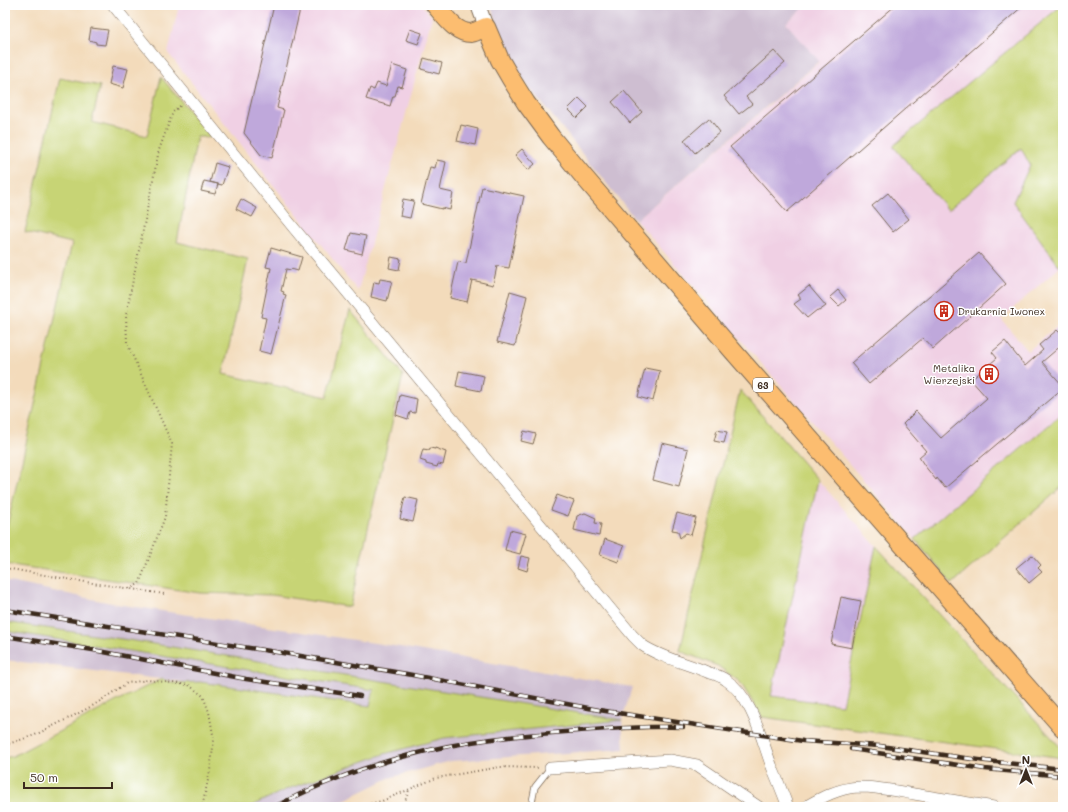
<svg xmlns="http://www.w3.org/2000/svg" width="1068" height="812" font-family="Mali,sans-serif">
  <style>
    .built { fill: #f0d0e4 }
    .industrial { fill: #cebed1 }
    .green { fill: #c7d475; stroke: #817f4a }
    .building { fill: #bfa8db }
    .lines { fill: none; stroke-linecap: round; stroke-linejoin: round }
    .service-casing { stroke: #7b6855; stroke-width: 7 }
    .minor-casing { stroke: #7b6855; stroke-width: 12 }
    .tertiary-casing { stroke: #7b6855; stroke-width: 16 }
    .primary-casing { stroke: #7b6855; stroke-width: 20 }
    .path { stroke: #7b6855; stroke-width: 2; stroke-dasharray: 1 3; stroke-linecap: butt }
    .service { stroke: #fff; stroke-width: 5.5 }
    .minor { stroke: #fff; stroke-width: 11 }
    .tertiary { stroke: #fff; stroke-width: 14 }
    .primary { stroke: #fcbd6f; stroke-width: 18 }
    .rail-casing { stroke: #3b2a1e; stroke-width: 4.5 }
    .rail { stroke: #fff; stroke-width: 3; stroke-dasharray: 9; stroke-linecap: butt }
    .labels { text-anchor: middle; dominant-baseline: central; stroke-width: 3; stroke-linejoin: round; paint-order: stroke }
    .shield { fill: #fff; stroke: #766a62; stroke-width: 1 }
    .shield-label { font-size: 9px; font-weight: bold; fill: #3b2a1e }
    .poi-label { font-size: 10px; fill: #3b2a1e; stroke: #fff; text-anchor: start }
  </style>
  <rect width="100%" height="100%" fill="#fff"/>
  <filter id="ink" filterUnits="userSpaceOnUse"><feTurbulence type="fractalNoise" baseFrequency=".025" numOctaves="2"/><feDisplacementMap in="SourceGraphic" scale="8" xChannelSelector="R" yChannelSelector="G"/><feConvolveMatrix kernelMatrix="1 2 1 2 8 2 1 2 1" color-interpolation-filters="sRGB"/></filter>
  <filter id="wash" filterUnits="userSpaceOnUse"><feTurbulence type="fractalNoise" baseFrequency=".012" numOctaves="4" result="noise"/><feDisplacementMap in="SourceGraphic" scale="16" xChannelSelector="R" yChannelSelector="G"/><feGaussianBlur stdDeviation="0.9" result="paint"/><feColorMatrix in="noise" values="0 0 0 0 0 0 0 0 0 0 0 0 0 0 0 0 0 1.4 0 .05"/><feComposite in="paint" operator="in"/></filter>
  <g filter="url(#wash)">
    <rect width="100%" height="100%" fill="#f3dbbb"/>
    <g class="built">
      <polygon points="179,5 422,5 432,17 358,291 168,53"/>
      <polygon points="807,5 1062,5 893,146 948,210 1020,148 1030,165 1013,202 1060,267 1001,319 1028,351 1063,322 1063,413 915,539 636,220 819,62 786,23"/>
      <polygon points="818,480 876,546 842,705 770,696"/>
    </g>
    <g class="industrial">
      <polygon points="490,5 807,5 786,23 819,61 636,220 517,72"/>
      <polygon points="5,581 116,604 388,645 632,687 622,720 624,749 451,761 389,778 330,807 249,807 285,790 384,754 444,738 620,720 135,641 5,622"/>
      <polygon points="5,623 377,683 372,712 242,689 5,660"/>
    </g>
    <g class="green">
      <polygon points="1062,5 1063,265 1060,267 1013,202 1030,165 1021,148 948,210 893,146"/>
      <polygon points="161,77 211,137 197,137 177,242 248,259 223,374 327,397 350,310 403,375 350,607 272,595 200,593 5,564 5,535 72,243 25,232 60,78 100,86 92,122 147,136"/>
      <polygon points="740,390 818,480 771,696 842,705 876,546 1063,750 1063,758 762,717 740,682 718,666 680,651"/>
      <polygon points="1063,413 1063,486 952,584 915,539"/>
      <polygon points="5,622 135,641 622,720 444,738 384,754 285,790 249,807 5,807 5,758 13,756 117,701 162,679 174,683 200,682 370,706 374,690 5,631"/>
    </g>
    <g id="blocks">
      <g class="building">
        <polygon points="274,5 301,5 277,108 284,110 272,158 261,155 244,133"/>
        <polygon points="896,5 1024,5 787,212 730,147"/>
        <polygon points="91,28 108,30 105,45 96,44 96,42 89,40"/>
        <polygon points="410,29 422,33 418,44 406,40"/>
        <polygon points="774,51 785,63 746,97 752,104 739,114 724,96"/>
        <polygon points="424,58 442,63 439,74 421,69"/>
        <polygon points="392,65 407,70 402,87 398,86 395,96 393,96 390,106 366,99 370,88 374,90 377,83 386,86"/>
        <polygon points="113,66 128,69 123,88 109,84"/>
        <polygon points="624,91 642,112 630,123 612,102"/>
        <polygon points="579,98 588,107 577,118 568,109"/>
        <polygon points="709,118 720,132 695,153 684,140"/>
        <polygon points="461,125 478,129 475,145 457,141"/>
        <polygon points="522,149 535,164 528,170 515,155"/>
        <polygon points="437,160 446,162 440,190 453,193 450,210 442,208 442,209 421,204 430,167 435,168"/>
        <polygon points="215,163 228,167 222,185 210,182"/>
        <polygon points="204,181 218,184 215,194 201,191"/>
        <polygon points="482,187 524,196 509,268 497,266 493,285 472,280 467,302 450,298 458,262 466,263"/>
        <polygon points="888,193 909,219 893,232 872,206"/>
        <polygon points="241,199 257,208 252,217 236,209"/>
        <polygon points="403,199 414,201 410,218 400,216"/>
        <polygon points="351,233 366,236 362,254 346,250"/>
        <polygon points="271,248 302,257 298,271 291,269 291,270 286,269 281,291 284,292 283,294 286,295 271,354 259,351 266,318 261,317 271,268 266,267"/>
        <polygon points="979,253 1006,284 933,349 923,338 869,384 851,363"/>
        <polygon points="391,257 401,259 399,270 389,268"/>
        <polygon points="380,279 392,281 387,301 371,297 374,282 379,283"/>
        <polygon points="809,286 826,306 819,311 817,310 807,318 794,304 801,299 798,295"/>
        <polygon points="838,290 846,300 839,306 830,297"/>
        <polygon points="510,291 527,296 515,346 497,342"/>
        <polygon points="1057,330 1063,336 1063,344 1042,362 1063,386 1063,388 945,488 937,478 936,480 924,465 919,457 926,451 903,424 916,411 941,438 987,398 971,380 997,358 992,352 1005,341 1025,366 1043,350 1039,345"/>
        <polygon points="645,368 660,371 653,401 638,397"/>
        <polygon points="459,371 484,376 481,391 456,386"/>
        <polygon points="400,395 417,399 415,413 410,412 408,419 396,415"/>
        <polygon points="717,430 727,432 724,443 714,441"/>
        <polygon points="524,431 536,434 533,444 521,441"/>
        <polygon points="662,443 688,449 679,487 653,480"/>
        <polygon points="430,448 435,449 435,448 446,452 443,465 438,464 437,467 426,464 426,462 420,460 423,449 429,450"/>
        <polygon points="557,495 574,501 568,516 551,510"/>
        <polygon points="405,497 418,500 413,522 400,519"/>
        <polygon points="585,513 596,518 595,523 601,524 599,536 574,530 577,516"/>
        <polygon points="677,513 696,518 691,535 686,533 680,538 678,531 672,530"/>
        <polygon points="510,530 526,534 520,554 505,550"/>
        <polygon points="605,539 624,546 618,562 600,555"/>
        <polygon points="1032,555 1041,565 1038,568 1042,572 1029,583 1016,568"/>
        <polygon points="521,556 530,558 527,571 518,568"/>
        <polygon points="841,597 861,601 852,648 831,644"/>
      </g>
    </g>
  </g>
  <g filter="url(#ink)">
    <use href="#blocks" fill-opacity="0" stroke="#7b6855" stroke-width="1"/>
    <g class="lines">
      <defs>
        <polyline id="service" points="531,807 535,787 550,768"/>
        <g id="minor">
          <path d="M113,5l180,222 340,409c3,3 6,6 9,9 19,13 44,18 65,27 6,2 14,4 19,8 26,16 36,61 46,87 6,14 11,27 16,40"/>
          <polyline points="550,768 670,760 697,765 759,807"/>
          <path d="M805,807c17,-10 34,-19 54,-20 19,0 38,4 55,7 27,4 53,9 80,13"/>
        </g>
        <polyline id="tertiary" points="478,5 486,27"/>
        <path id="primary" d="M435,5c9,10 20,28 36,28 5,-1 10,-4 15,-6l14,33 11,19 15,24 25,34 33,40 149,174 330,377"/>
      </defs>
      <use href="#service" class="service-casing"/>
      <use href="#minor" class="minor-casing"/>
      <use href="#tertiary" class="tertiary-casing"/>
      <use href="#primary" class="primary-casing"/>
      <g class="path">
        <polyline points="5,568 73,580 164,594"/>
        <polyline points="129,589 139,584 165,517 172,444 127,343 126,315 159,150 173,112 180,106"/>
        <polyline points="5,745 35,735 75,715 94,705 127,683 148,680 189,685 203,696 209,712 214,740 210,771 202,807"/>
        <polyline points="355,807 382,801 436,778 500,767 538,768"/>
        <polyline points="403,807 409,790"/>
      </g>
      <use href="#service" class="service"/>
      <use href="#minor" class="minor"/>
      <use href="#tertiary" class="tertiary"/>
      <use href="#primary" class="primary"/>
      <defs>
        <g id="rail">
          <polyline points="5,610 289,654 407,674 599,710 748,733 803,741 880,746 986,761 1063,769"/>
          <polyline points="5,636 93,650 246,679 360,696"/>
          <polyline points="851,749 985,769 1063,776"/>
          <path d="M274,807c48,-25 103,-45 156,-57 44,-10 90,-15 135,-18 39,-3 78,-6 118,-5"/>
        </g>
      </defs>
      <use href="#rail" class="rail-casing"/>
      <use href="#rail" class="rail"/>
    </g>
  </g>
  <defs>
    <symbol id="building-ring" viewBox="-11 -11 22 22"><circle r="9.5" fill="#fff" stroke="#c8321e" stroke-width="1.5"/><path d="M-4-6H4V6H1V3H-1V6H-4ZM-2.5-4.3h1.7v1.8h-1.7ZM.8-4.3h1.7v1.8H.8ZM-2.5-1h1.7V.8h-1.7ZM.8-1h1.7V.8H.8Z" fill="#c8321e"/></symbol>
  </defs>
  <g fill-rule="evenodd">
    <use href="#building-ring" x="933" y="300" width="22" height="22"/>
    <use href="#building-ring" x="978" y="363" width="22" height="22"/>
  </g>
  <g class="labels">
    <rect class="shield" x="753" y="378" width="20" height="14" rx="3"/>
    <g class="shield-label">
      <text x="763" y="385">63</text>
    </g>
    <g class="poi-label">
      <text x="958" y="311">Drukarnia Iwonex</text>
      <text x="975" y="368" text-anchor="end">Metalika<tspan x="975" dy="12">Wierzejski</tspan></text>
    </g>
  </g>
  <rect width="1068" height="812" fill="none" stroke="#fff" stroke-width="20"/>
  <g transform="translate(1026 770)" stroke="#ffffff" stroke-width="3" paint-order="stroke">
  <path d="M0-3L7 15L0 10L-7 15Z" fill="#3b2a1e"/>
  <text y="-6" font-size="11" font-weight="bold" text-anchor="middle" fill="#3b2a1e">N</text>
  </g>
  <path d="M24 782v6h88v-6" fill="none" stroke="#3b2a1e" stroke-width="2"/>
  <text x="30" y="782" font-size="12" fill="#3b2a1e" stroke="#ffffff" stroke-width="3" paint-order="stroke">50 m</text>
</svg>
